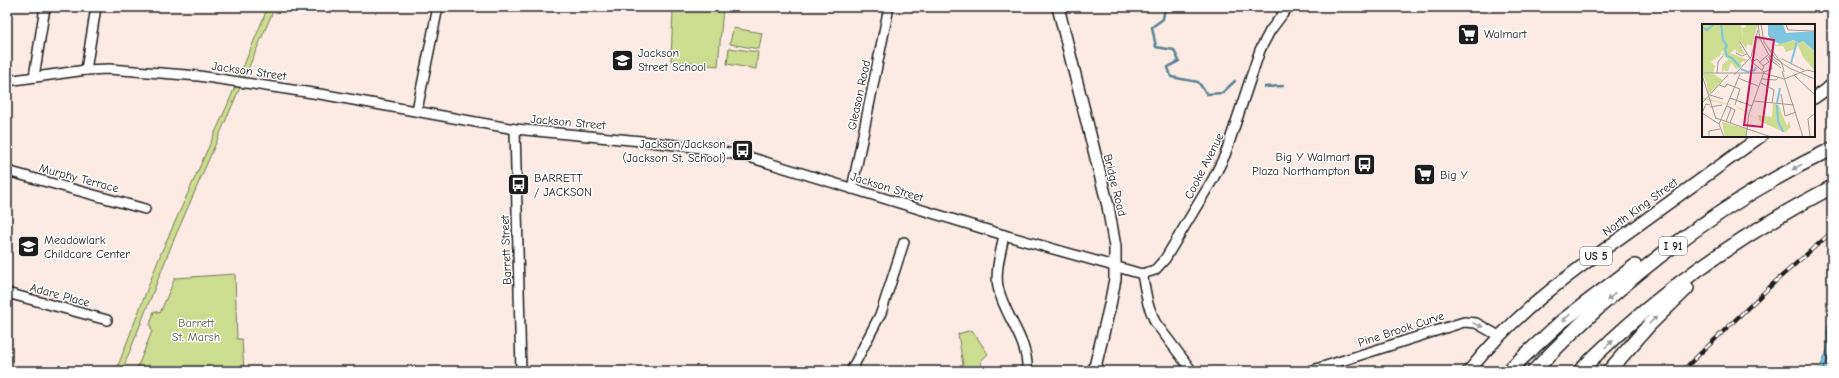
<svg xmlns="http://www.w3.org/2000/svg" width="1839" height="378" font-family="'Comic Neue',sans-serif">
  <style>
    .green { fill: #ccdc90; stroke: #747c56 }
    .water { fill: #7dc5de; stroke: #568190 }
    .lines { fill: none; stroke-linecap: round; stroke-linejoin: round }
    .shore { stroke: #43606a; stroke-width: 1 }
    .stream { stroke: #568190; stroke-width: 2.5 }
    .minor-casing { stroke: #1c1c1c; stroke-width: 12 }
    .major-casing { stroke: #1c1c1c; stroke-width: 14 }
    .highway-casing { stroke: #1c1c1c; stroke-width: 16 }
    .minor { stroke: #fff; stroke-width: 9 }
    .major { stroke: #fff; stroke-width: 11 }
    .highway { stroke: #fff; stroke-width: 13 }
    .rail-casing { stroke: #1c1c1c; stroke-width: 4 }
    .rail { stroke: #fff; stroke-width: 2.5; stroke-dasharray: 8; stroke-linecap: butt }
    .oneway { fill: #999 }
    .labels { text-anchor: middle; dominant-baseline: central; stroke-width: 3; stroke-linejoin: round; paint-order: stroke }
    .shield { fill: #fff; stroke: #606060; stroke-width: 1 }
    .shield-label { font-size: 11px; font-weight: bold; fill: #1c1c1c }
    .poi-label { font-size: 12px; fill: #1c1c1c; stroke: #fff; text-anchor: start }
    .street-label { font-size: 12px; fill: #1c1c1c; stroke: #fff }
    .park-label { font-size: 12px; fill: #5a5f45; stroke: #fff }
    .inset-river { fill: none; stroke: #7dc5de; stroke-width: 2 }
    .inset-road { fill: none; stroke: #a29894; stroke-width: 1 }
    .view { fill: #c2185b; fill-opacity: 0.15; stroke: #c2185b; stroke-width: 2 }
    .inset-edge { fill: none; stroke: #1c1c1c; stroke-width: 2 }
  </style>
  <rect width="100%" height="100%" fill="#fbebe4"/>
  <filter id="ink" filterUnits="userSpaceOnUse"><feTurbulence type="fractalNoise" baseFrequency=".025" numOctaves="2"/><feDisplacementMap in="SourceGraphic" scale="8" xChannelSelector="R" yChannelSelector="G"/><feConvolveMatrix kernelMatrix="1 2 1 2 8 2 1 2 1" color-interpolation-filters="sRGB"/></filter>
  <g filter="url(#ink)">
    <g class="green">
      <polygon points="268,7 275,7 172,244 122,371 116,371 161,253 227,106"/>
      <polygon points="673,7 723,8 718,66 671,61"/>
      <polygon points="733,28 762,33 759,49 730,44"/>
      <polygon points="729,48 758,52 756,69 727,64"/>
      <polygon points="235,274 237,339 242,339 244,371 136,371 152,331 150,325 154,311 160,313 175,278"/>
      <polygon points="972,330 988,354 981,361 982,371 964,371 958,334"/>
    </g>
    <path class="water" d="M1832,319v52h-13c2,-7 6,-14 8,-21 2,-13 -4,-18 5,-31z"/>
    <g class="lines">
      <polyline class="shore" points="1823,371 1831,350 1830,337 1832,327"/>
      <g class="stream">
        <polyline points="1165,7 1163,19 1152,27 1156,47 1174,50 1179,61 1168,67 1171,77 1198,82 1207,94 1222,93 1235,81"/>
        <polyline points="1265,87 1283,86"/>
      </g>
      <defs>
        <g id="minor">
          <polyline points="86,70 96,7"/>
          <polyline points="34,77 45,7"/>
          <polyline points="7,81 86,70 109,69 199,76 326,95 515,129 641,141 702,148 749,157 1004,235 1142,274 1155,270 1165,259 1213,179 1225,155 1260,50 1270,31 1288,7"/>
          <polyline points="417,110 438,7"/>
          <polyline points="515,129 521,371"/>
          <polyline points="7,171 145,209"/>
          <polyline points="852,189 889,7"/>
          <path d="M1004,235c-3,17 -9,35 -6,52 6,29 31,53 29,84"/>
          <polyline points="1142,274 1148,304 1155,322 1192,371"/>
          <polyline points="7,293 107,320"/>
          <polyline points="851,371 881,313 904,242"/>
          <polyline points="1310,371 1464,322 1476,323 1499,336"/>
        </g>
        <g id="major">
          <polyline points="1058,7 1108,206 1115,247 1115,279 1110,305 1094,371"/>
          <polyline points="1814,98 1832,85"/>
          <path d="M1469,371c46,-59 105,-100 165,-143 42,-30 85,-62 127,-92"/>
        </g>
        <g id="highway">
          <polyline points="1508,371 1561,322 1635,266"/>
          <path d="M1534,371c86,-91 185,-168 298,-222"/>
          <path d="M1580,371c73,-75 160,-136 252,-184"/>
          <polyline points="1609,371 1650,324 1687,288"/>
        </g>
      </defs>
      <use href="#minor" class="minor-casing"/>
      <use href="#major" class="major-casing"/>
      <use href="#highway" class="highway-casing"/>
      <use href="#minor" class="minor"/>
      <use href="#major" class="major"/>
      <use href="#highway" class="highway"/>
      <defs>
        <polyline id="rail" points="1682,371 1777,280 1832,232"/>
      </defs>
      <use href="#rail" class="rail-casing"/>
      <use href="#rail" class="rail"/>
    </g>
    <defs><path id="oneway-solid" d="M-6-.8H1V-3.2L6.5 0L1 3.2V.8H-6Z"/></defs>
    <g class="oneway">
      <use href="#oneway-solid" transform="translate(1797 167) rotate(152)"/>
      <use href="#oneway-solid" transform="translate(1611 297) rotate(138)"/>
      <use href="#oneway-solid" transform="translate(1566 318) rotate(141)"/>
      <use href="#oneway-solid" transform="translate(1653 320) rotate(-46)"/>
      <use href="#oneway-solid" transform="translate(1478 325) rotate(22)"/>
      <use href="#oneway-solid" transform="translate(1609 344) rotate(-42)"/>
    </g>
  </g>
  <defs>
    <symbol id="supermarket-square" viewBox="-11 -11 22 22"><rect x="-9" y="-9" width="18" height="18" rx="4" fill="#1c1c1c" stroke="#fff"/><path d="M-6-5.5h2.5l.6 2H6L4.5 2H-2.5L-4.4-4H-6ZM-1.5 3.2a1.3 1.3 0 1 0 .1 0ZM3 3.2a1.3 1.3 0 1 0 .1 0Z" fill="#fff"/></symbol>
    <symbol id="school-square" viewBox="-11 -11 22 22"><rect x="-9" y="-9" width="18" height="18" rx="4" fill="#1c1c1c" stroke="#fff"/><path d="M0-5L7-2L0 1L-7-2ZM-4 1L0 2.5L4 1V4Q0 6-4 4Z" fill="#fff"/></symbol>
    <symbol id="bus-square" viewBox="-11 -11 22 22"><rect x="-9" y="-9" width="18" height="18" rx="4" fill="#1c1c1c" stroke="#fff"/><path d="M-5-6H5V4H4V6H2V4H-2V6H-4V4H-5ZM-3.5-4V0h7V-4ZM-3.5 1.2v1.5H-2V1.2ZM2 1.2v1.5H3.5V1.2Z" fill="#fff"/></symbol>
  </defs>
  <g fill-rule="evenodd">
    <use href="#supermarket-square" x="1456" y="22" width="25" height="25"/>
    <use href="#school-square" x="610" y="48" width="25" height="25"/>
    <use href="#bus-square" x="730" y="138" width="25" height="25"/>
    <use href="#bus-square" x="1352" y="152" width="25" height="25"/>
    <use href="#supermarket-square" x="1412" y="162" width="25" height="25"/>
    <use href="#bus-square" x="506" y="172" width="25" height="25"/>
    <use href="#school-square" x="16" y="234" width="25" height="25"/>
  </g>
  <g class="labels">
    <g class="shield">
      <rect x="1659" y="237" width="28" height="18" rx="3"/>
      <rect x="1580" y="247" width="32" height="18" rx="3"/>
    </g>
    <g class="shield-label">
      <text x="1673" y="246">I 91</text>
      <text x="1596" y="256">US 5</text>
    </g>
    <g class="poi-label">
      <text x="1484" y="34">Walmart</text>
      <text x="638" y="53">Jackson<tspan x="638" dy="14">Street School</tspan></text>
      <text x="726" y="144" text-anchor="end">Jackson/Jackson<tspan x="726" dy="14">(Jackson St. School)</tspan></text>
      <text x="1350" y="157" text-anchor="end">Big Y Walmart<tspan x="1350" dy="14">Plaza Northampton</tspan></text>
      <text x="1440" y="175">Big Y</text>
      <text x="534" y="178">BARRETT<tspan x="534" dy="14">/ JACKSON</tspan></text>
      <text x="44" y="240">Meadowlark<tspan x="44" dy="14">Childcare Center</tspan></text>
    </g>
    <g class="street-label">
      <text transform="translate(249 71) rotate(8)">Jackson Street</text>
      <text transform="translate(859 95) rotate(-78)">Gleason Road</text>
      <text transform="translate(568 122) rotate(5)">Jackson Street</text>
      <text transform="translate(1204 166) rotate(-63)">Cooke Avenue</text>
      <text transform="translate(79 178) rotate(15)">Murphy Terrace</text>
      <text transform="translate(1115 185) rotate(76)">Bridge Road</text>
      <text transform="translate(887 187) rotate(17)">Jackson Street</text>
      <text transform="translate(1640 207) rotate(-36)">North King Street</text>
      <text transform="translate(506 250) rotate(-92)">Barrett Street</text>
      <text transform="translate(60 295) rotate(15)">Adare Place</text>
      <text transform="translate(1401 329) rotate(-18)">Pine Brook Curve</text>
    </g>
    <g class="park-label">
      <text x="196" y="323">Barrett<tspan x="196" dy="14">St. Marsh</tspan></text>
    </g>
  </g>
  <g transform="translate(1702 24)">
    <rect width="113" height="113" fill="#fbebe4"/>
    <path d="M0,0h39l2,18 -1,-14 4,-1 -1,-3h13l-6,22 -5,-2 -1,4 -4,-5 -2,2 5,9 -7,-1 -1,-5v5l-2,-4 -5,4 18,7 -7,2v5l-5,2 -5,-6 -3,8h-3v-2l-3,3v-7l4,-3 -4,-3 5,3 1,-3 -7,-5 3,-1 -2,-3 -2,6 -5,2 3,3 -4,-2 -3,3 4,4 -2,7 -11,-1zM89,16l6,2 -2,7 -9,3 -3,-6h-9zM101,17l12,12v18l-12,-14 -6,-14zM0,50h11l10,6 -15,15 -1,-12zM0,73l33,9 5,2 19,12 -1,-5 14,2 1,-13h5l9,22 2,-5 2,6 -6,6 7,3 -30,-14 -27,-16 -33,-7zM20,98l25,7 -1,8h-21z" fill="#ccdc90"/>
    <path d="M66,0h15l3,9 29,-2v21l-12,-11 -4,2 -6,-3 -13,4 -9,-4 -3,-5z" fill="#7dc5de"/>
    <path class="inset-river" d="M19,0l2,16 4,6 -2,3 2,7 5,2 8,9M0,3l5,3 7,-6M89,39l6,-21M39,45l7,3 7,-2 1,-3M75,79l3,-15M75,81l1,16 5,11"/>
    <path class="inset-road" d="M56,0l2,15 9,16 11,10M59,0l3,18 11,16 14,10 26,11M84,0l2,6 27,1M38,18l13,21 11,9 -15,42 -3,23M69,25l11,15 2,8M34,29l6,3 5,-2M69,31l2,7 8,6M80,35l22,11M50,38l5,-3 7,8 -2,3M57,39l10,-9M61,42l6,-4 -3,-4M80,47l21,66M62,48l8,-3 -3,-13M0,49h61l21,6 23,-9 8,2M15,49l1,-11 5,-6M0,51l14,44M32,51l17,-18 7,-27M92,51l21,20M36,54l20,8M60,55l14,1 2,-2M59,59l13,7 -2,13M17,61l6,2 2,-3 13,5 -5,16M79,70l4,22 11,-4M8,71l13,4M28,74l22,8M51,77l41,4M0,79l26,-28M25,82l8,4 -5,13M8,83l12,-2M0,89l4,-9 4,1M0,89l17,11 5,13M14,94l55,19M24,98l5,-14M17,100l21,-50M7,113v-6l11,-2M108,113l-2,-18 6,-5"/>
    <path class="view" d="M54,13l18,3 -12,87 -18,-2z"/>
    <rect width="113" height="113" class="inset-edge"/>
  </g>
  <rect width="1839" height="378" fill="none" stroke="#fff" stroke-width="24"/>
  <rect x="12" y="12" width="1815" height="354" fill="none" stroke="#1c1c1c" stroke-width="1.5" filter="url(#ink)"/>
</svg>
